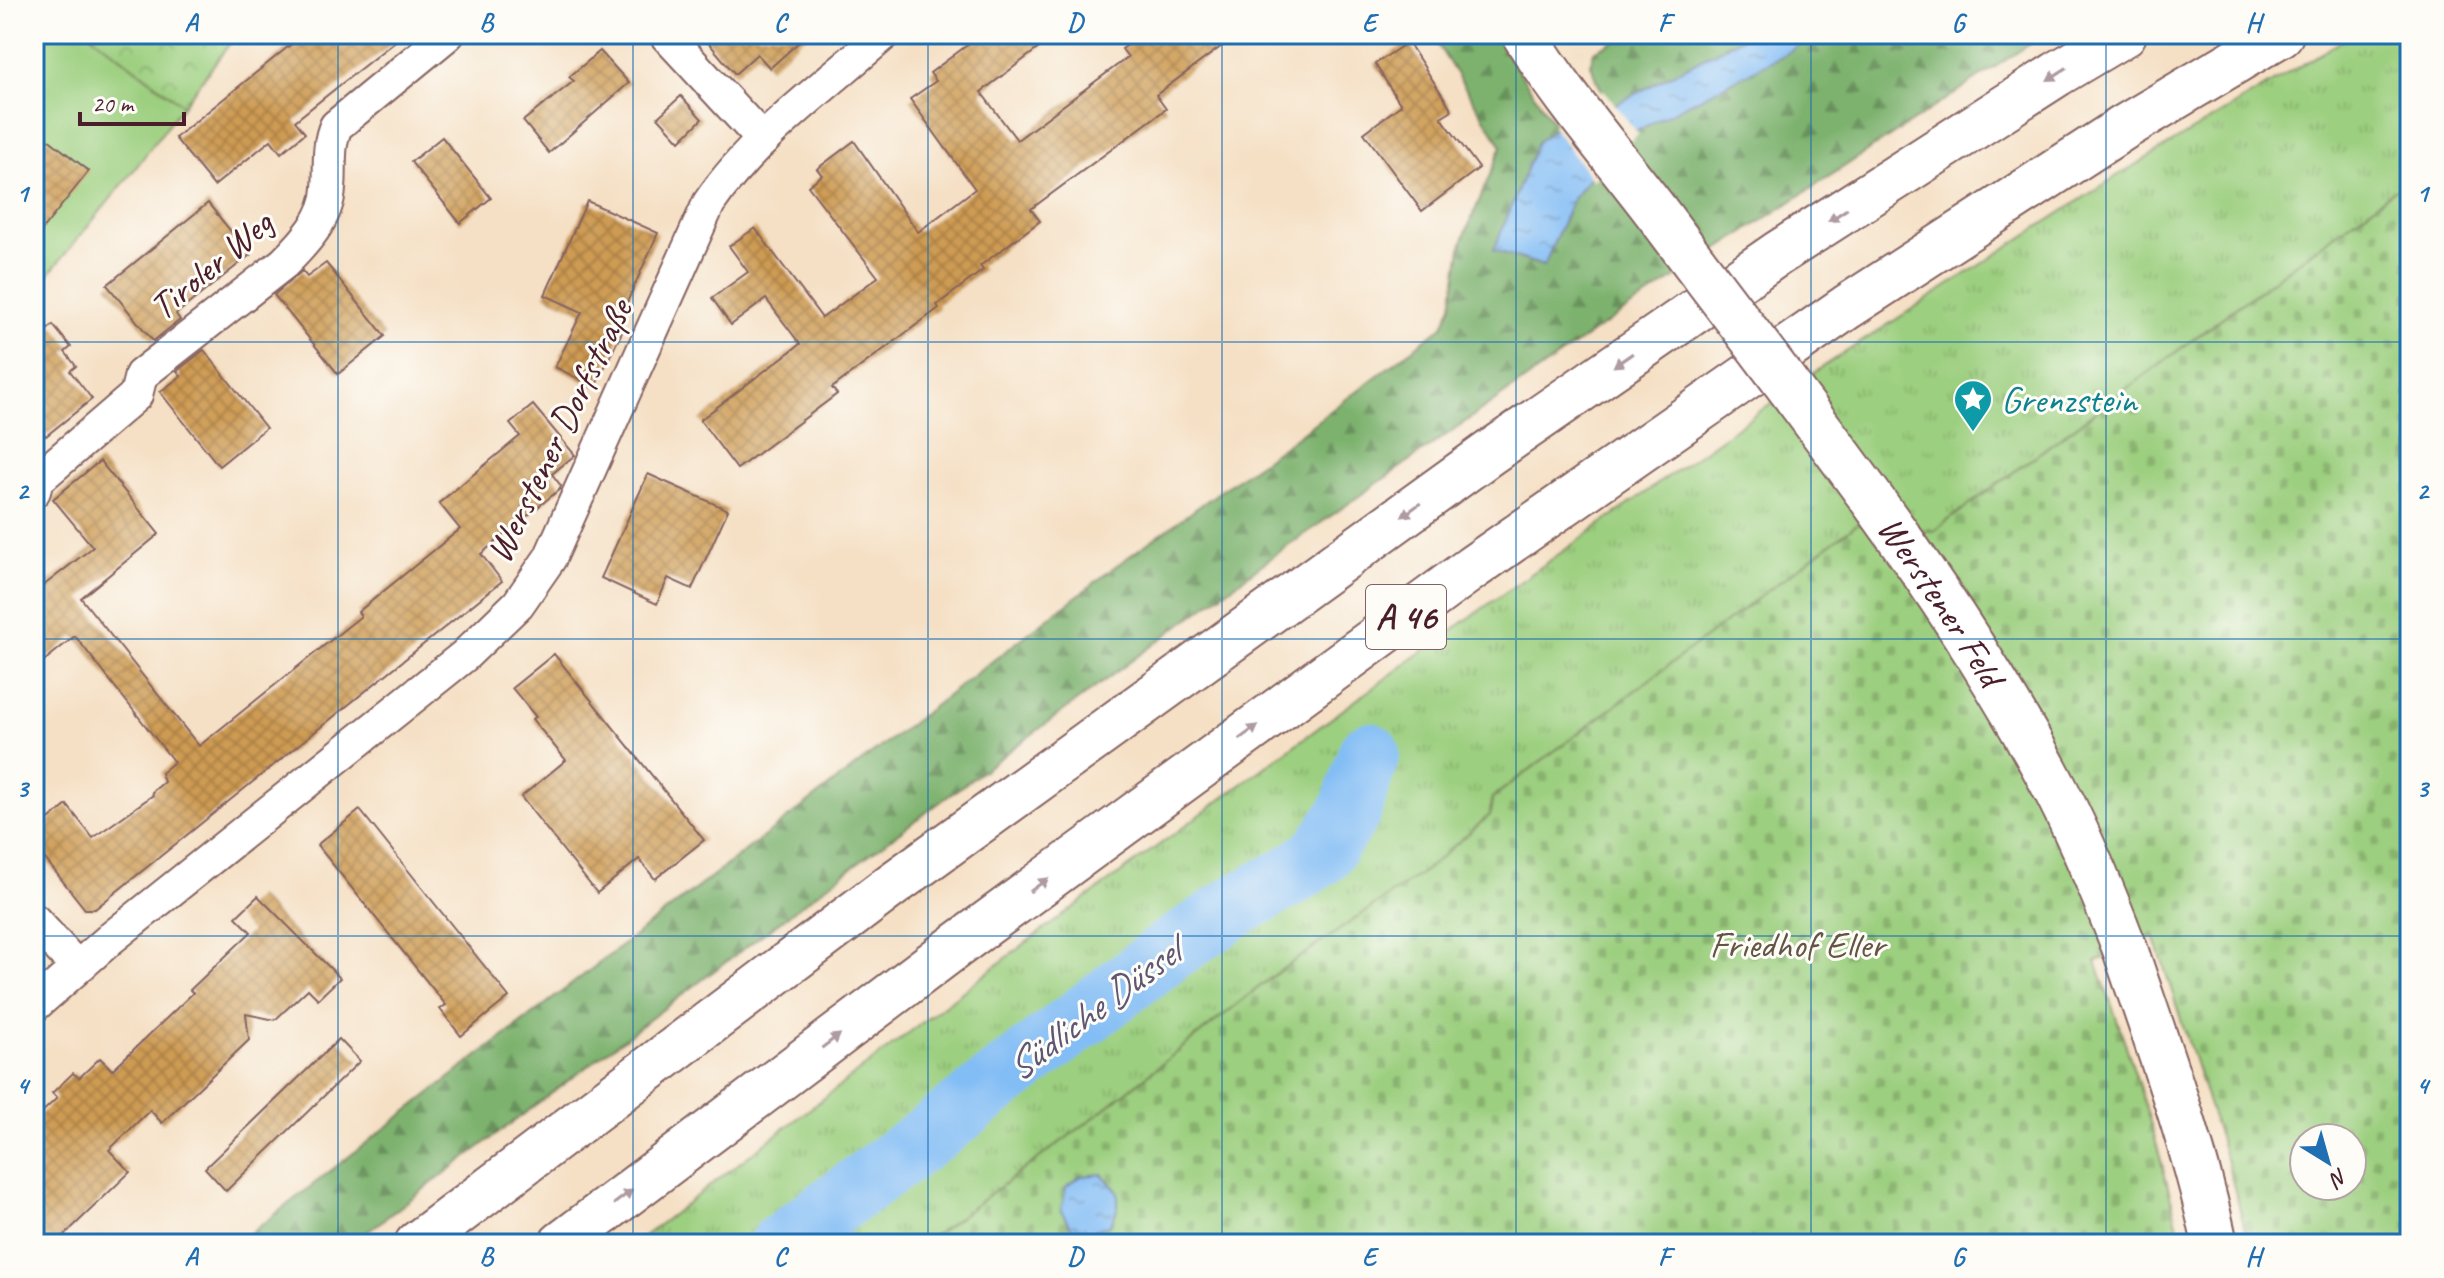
<svg xmlns="http://www.w3.org/2000/svg" width="2444" height="1278" font-family="Caveat,sans-serif">
  <style>
    .grass { fill: url(#grass-tufts); stroke: #737755; stroke-width: 2 }
    .forest { fill: url(#forest-firs); stroke: #64684c; stroke-width: 2 }
    .cemetery { fill: url(#cemetery-stones); stroke: #737755; stroke-width: 2; fill-rule: evenodd }
    .park { fill: url(#park-crowns); stroke: #737755; stroke-width: 2 }
    .garden { fill: #9ccf7f; stroke: #737755; stroke-width: 2 }
    .water { fill: url(#water-ripples); stroke: #666e90; stroke-width: 2 }
    .pier { fill: #f5e0c5 }
    .lines { fill: none; stroke-linecap: round; stroke-linejoin: round }
    .river { stroke: #83bdf5; stroke-width: 62 }
    .building { fill: url(#building-cross-hatch) }
    .street-casing { stroke: #866361; stroke-width: 36 }
    .secondary-casing { stroke: #866361; stroke-width: 48 }
    .highway-casing { stroke: #866361; stroke-width: 48 }
    .street { stroke: #fff; stroke-width: 32 }
    .secondary { stroke: #fff; stroke-width: 44 }
    .highway { stroke: #fff; stroke-width: 44 }
    .secondary-bridge-casing { stroke: #866361; stroke-width: 48; stroke-linecap: butt }
    .secondary-bridge { stroke: #fff; stroke-width: 44 }
    .oneway { fill: #ae9aa0 }
    .grid { fill: none; stroke: #1f6fb2; stroke-width: 2; stroke-opacity: 0.55 }
    .labels { text-anchor: middle; dominant-baseline: central; stroke-width: 6; stroke-linejoin: round; paint-order: stroke }
    .shield { fill: #fdfcf7; stroke: #806168; stroke-width: 2 }
    .shield-label { font-size: 36px; font-weight: bold; fill: #4a1f2b }
    .street-label { font-size: 38px; fill: #4a1f2b; stroke: #fdfcf7 }
    .culture-label { font-size: 38px; fill: #0d838f; stroke: #fdfcf7; text-anchor: start }
    .park-label { font-size: 38px; fill: #635444; stroke: #fdfcf7 }
    .water-label { font-size: 40px; font-style: italic; fill: #5e5672; stroke: #fdfcf7 }
    .neatline { fill: none; stroke: #1f6fb2; stroke-width: 3 }
    .grid-label { font-size: 26px; text-anchor: middle; font-weight: bold; fill: #1f6fb2 }
  </style>
  <defs>
    <pattern id="grass-tufts" width="24" height="20" patternUnits="userSpaceOnUse" patternTransform="scale(2)"><rect width="24" height="20" fill="#9ccf7f"/><path d="M3 7l-1-3M5 7V3M7 7l1-3M15 17l-1-3M17 17v-4M19 17l1-3" fill="none" stroke="#88b16e"/></pattern>
    <pattern id="forest-firs" width="22" height="20" patternUnits="userSpaceOnUse" patternTransform="scale(2)"><rect width="22" height="20" fill="#7db26e"/><path d="M5 1l3.5 6h-7zM16 11l3.5 6h-7z" fill="#68905b"/></pattern>
    <pattern id="cemetery-stones" width="16" height="16" patternUnits="userSpaceOnUse" patternTransform="scale(2)"><rect width="16" height="16" fill="#9ccf7f"/><path d="M2 7V4a2 2 0 0 1 4 0v3zM10 15v-3a2 2 0 0 1 4 0v3z" fill="#88b16e"/></pattern>
    <pattern id="park-crowns" width="20" height="18" patternUnits="userSpaceOnUse" patternTransform="scale(2)"><rect width="20" height="18" fill="#9ccf7f"/><path d="M2 6a3 3 0 1 1 6 0M12 15a3 3 0 1 1 6 0" fill="none" stroke="#88b16e"/></pattern>
    <pattern id="water-ripples" width="26" height="14" patternUnits="userSpaceOnUse" patternTransform="scale(2)"><rect width="26" height="14" fill="#83bdf5"/><path d="M2 4q2-2 4 0t4 0M15 11q2-2 4 0t4 0" fill="none" stroke="#6d99c7"/></pattern>
    <pattern id="building-cross-hatch" width="8" height="8" patternUnits="userSpaceOnUse" patternTransform="scale(2)"><rect width="8" height="8" fill="#ce9b52"/><path d="M0 0l8 8M0 8l8-8" fill="none" stroke="#a97e44"/></pattern>
  </defs>
  <rect width="100%" height="100%" fill="#fdfcf7"/>
  <filter id="ink" filterUnits="userSpaceOnUse"><feTurbulence type="fractalNoise" baseFrequency=".0125" numOctaves="2"/><feDisplacementMap in="SourceGraphic" scale="16" xChannelSelector="R" yChannelSelector="G"/><feConvolveMatrix kernelMatrix="1 2 1 2 8 2 1 2 1" color-interpolation-filters="sRGB"/></filter>
  <filter id="wash" filterUnits="userSpaceOnUse"><feTurbulence type="fractalNoise" baseFrequency=".006" numOctaves="4" result="noise"/><feDisplacementMap in="SourceGraphic" scale="32" xChannelSelector="R" yChannelSelector="G"/><feGaussianBlur stdDeviation="1.8" result="paint"/><feColorMatrix in="noise" values="0 0 0 0 0 0 0 0 0 0 0 0 0 0 0 0 0 1.4 0 .05"/><feComposite in="paint" operator="in"/></filter>
  <g filter="url(#wash)">
    <rect width="100%" height="100%" fill="#f5e0c5"/>
    <polygon class="grass" points="2353,34 2410,34 2410,179 1934,531 1858,524 1492,798 1490,815 1426,870 1277,973 1088,1122 923,1244 791,1244 1188,952 1314,874 1339,853 1384,751 1368,748 1327,832 766,1244 634,1244 1027,942 1427,648 1812,374 2117,176"/>
    <g class="forest">
      <polygon points="1431,34 1494,34 1556,127 1494,250 1543,266 1573,198 1609,154 1634,132 1785,54 1815,34 2045,34 1589,335 1268,560 844,873 351,1244 237,1244 447,1080 1124,560 1292,440 1443,326 1452,305 1462,242 1502,146"/>
      <polygon points="1630,34 1749,34 1612,106 1603,94 1591,65 1594,51"/>
    </g>
    <path class="cemetery" d="M2410,179v1065h-161l-20,-76 -75,-232 -58,26c35,92 64,186 86,282h-1259l165,-122 189,-149 149,-103 64,-55 2,-17 366,-275 76,8zM2304,1138h48v48h-48z"/>
    <polygon class="park" points="90,34 237,34 183,105"/>
    <polygon class="garden" points="34,34 90,34 183,105 131,174 34,292"/>
    <g class="water">
      <polygon points="1749,34 1815,34 1785,54 1634,132 1609,154 1573,198 1544,266 1494,250 1537,142 1556,127 1612,106"/>
      <polygon points="1102,1174 1118,1192 1118,1208 1110,1225 1089,1232 1071,1228 1061,1210 1066,1187 1081,1176"/>
    </g>
    <polygon class="pier" points="1604,90 1638,134 1612,157 1593,181 1552,126"/>
    <g class="lines">
      <polyline class="river" points="781,1244 931,1134 1170,950 1238,905 1294,874 1321,855 1350,812 1369,753"/>
    </g>
    <g id="blocks">
      <g class="building">
        <polygon points="304,34 404,34 295,121 305,133 281,153 271,140 214,186 175,138"/>
        <polygon points="701,34 808,34 770,68 757,54 735,74"/>
        <polygon points="982,34 1057,34 981,92 1017,140 1128,57 1122,49 1143,34 1238,34 1156,95 1166,109 1031,209 1040,221 980,266 983,270 937,305 939,308 832,388 837,394 737,469 700,420 800,344 766,299 731,325 712,298 748,272 729,246 755,228 822,318 878,277 808,186 822,175 817,169 854,141 918,232 975,189 910,99 936,81 930,73"/>
        <polygon points="1408,42 1452,110 1441,117 1479,168 1422,211 1364,133 1401,105 1375,64"/>
        <polygon points="600,51 629,83 549,153 523,121 574,81 569,77"/>
        <polygon points="681,96 702,119 680,141 658,117"/>
        <polygon points="34,128 89,171 34,240"/>
        <polygon points="442,137 491,198 460,223 411,162"/>
        <polygon points="587,201 658,233 615,329 622,332 595,387 555,367 582,312 545,295"/>
        <polygon points="208,203 250,255 176,314 180,320 153,341 107,285"/>
        <polygon points="326,263 385,336 338,374 274,295 302,271 307,277"/>
        <polygon points="34,315 47,330 53,325 71,347 65,352 76,366 70,371 92,399 46,436 34,421"/>
        <polygon points="204,350 266,428 219,466 160,392 181,376 177,371"/>
        <polygon points="533,405 575,455 552,474 561,486 560,489 481,554 502,581 95,909 85,909 34,845 34,832 67,805 93,838 153,795 152,792 164,782 161,773 174,762 75,636 34,669 34,593 93,547 53,499 100,461 159,534 81,598 199,746 361,616 358,612 460,529 439,503 520,436 510,424"/>
        <polygon points="648,474 728,510 692,589 668,578 657,604 601,578"/>
        <polygon points="554,654 704,840 655,879 639,859 597,893 521,797 566,760 532,719 536,717 512,688"/>
        <polygon points="360,810 509,997 461,1036 440,1009 446,1005 317,845"/>
        <polygon points="258,896 340,978 318,999 308,989 275,1020 246,1014 249,1040 162,1123 150,1110 109,1150 130,1172 55,1244 34,1244 34,1120 57,1098 52,1093 73,1073 79,1078 100,1058 112,1070 193,993 190,990 251,932 236,917"/>
        <polygon points="339,1039 360,1061 226,1191 205,1168"/>
      </g>
    </g>
  </g>
  <g filter="url(#ink)">
    <use href="#blocks" fill-opacity="0" stroke="#866361" stroke-width="2"/>
    <g class="lines">
      <defs>
        <g id="street">
          <polyline points="665,34 763,140"/>
          <path d="M34,491l3,-11 99,-85 5,-20 143,-112c20,-20 44,-45 45,-75 2,-21 -2,-42 7,-62l112,-92"/>
          <polyline points="34,920 77,967"/>
          <path d="M34,1006l76,-67 354,-283 54,-52 32,-46 159,-355c43,-64 117,-118 175,-169"/>
        </g>
        <path id="secondary" d="M2125,949c33,98 69,194 90,295"/>
        <g id="highway">
          <polyline points="417,1244 892,885 1488,454 1777,254 2057,74 2124,34"/>
          <polyline points="561,1244 956,946 1472,568 1847,307 2123,128 2281,34"/>
        </g>
      </defs>
      <use href="#street" class="street-casing"/>
      <use href="#secondary" class="secondary-casing"/>
      <use href="#highway" class="highway-casing"/>
      <use href="#street" class="street"/>
      <use href="#secondary" class="secondary"/>
      <use href="#highway" class="highway"/>
      <defs>
        <g id="secondary-bridge">
          <path id="s1" d="M1524,34c40,65 91,123 137,184 134,180 279,356 386,555 30,56 55,116 78,176"/>
        </g>
      </defs>
      <use href="#secondary-bridge" class="secondary-bridge-casing"/>
      <use href="#secondary-bridge" class="secondary-bridge"/>
    </g>
    <defs><path id="oneway-solid" d="M-6-.8H1V-3.2L6.5 0L1 3.2V.8H-6Z" transform="scale(2)"/></defs>
    <g class="oneway">
      <use href="#oneway-solid" transform="translate(2057 74) rotate(148)"/>
      <use href="#oneway-solid" transform="translate(1838 215) rotate(147)"/>
      <use href="#oneway-solid" transform="translate(1623 360) rotate(145)"/>
      <use href="#oneway-solid" transform="translate(1411 510) rotate(144)"/>
      <use href="#oneway-solid" transform="translate(1249 732) rotate(-36)"/>
      <use href="#oneway-solid" transform="translate(1039 885) rotate(-36)"/>
      <use href="#oneway-solid" transform="translate(831 1041) rotate(-37)"/>
      <use href="#oneway-solid" transform="translate(623 1197) rotate(-37)"/>
    </g>
  </g>
  <path class="grid" d="M338,34v1210M633,34v1210M928,34v1210M1222,34v1210M1516,34v1210M1811,34v1210M2106,34v1210M34,342h2376M34,639h2376M34,936h2376"/>
  <defs>
    <symbol id="sight-pin" viewBox="-11 -11 22 30"><path d="M0 17L-7.5 6A9.5 9.5 0 1 1 7.5 6Z" fill="#0f9aa8" stroke="#fdfcf7"/><path d="M0-6L1.8-2.2L6-1.7L2.9 1.2L3.7 5.4L0 3.3L-3.7 5.4L-2.9 1.2L-6-1.7L-1.8-2.2Z" fill="#fff"/></symbol>
  </defs>
  <g fill-rule="evenodd">
    <use href="#sight-pin" x="1951" y="377" width="44" height="60"/>
  </g>
  <g class="labels">
    <rect class="shield" x="1366" y="585" width="80" height="64" rx="6"/>
    <g class="shield-label">
      <text x="1406" y="617">A 46</text>
    </g>
    <g class="street-label">
      <text transform="translate(211 265) rotate(-40)">Tiroler Weg</text>
      <text transform="translate(559 431) rotate(-64)">Werstener Dorfstraße</text>
      <text stroke="none"><textPath href="#s1" startOffset="704">Werstener Feld</textPath></text>
    </g>
    <g class="culture-label">
      <text x="2001" y="399">Grenzstein</text>
    </g>
    <g class="park-label">
      <text x="1797" y="944">Friedhof Eller</text>
    </g>
    <g class="water-label">
      <text transform="translate(1093 1010) rotate(-37)">Südliche Düssel</text>
    </g>
  </g>
  <rect width="2444" height="1278" fill="none" stroke="#fdfcf7" stroke-width="88"/>
  <g transform="translate(2328 1162) rotate(143)"><circle r="38" fill="#fdfcf7" stroke="#b5a4a5" stroke-width="2"/>
  <path d="M0-6L14 30L0 20L-14 30Z" fill="#1f6fb2"/>
  <text y="-12" font-size="22" font-weight="bold" text-anchor="middle" fill="#4a1f2b">N</text>
  </g>
  <path d="M80 112v12h104v-12" fill="none" stroke="#4a1f2b" stroke-width="4"/>
  <text x="92" y="112" font-size="24" fill="#4a1f2b" stroke="#fdfcf7" stroke-width="6" paint-order="stroke">20 m</text>
  <rect x="44" y="44" width="2356" height="1190" class="neatline"/>
  <g class="grid-label">
    <text x="191" y="31">A</text>
    <text x="486" y="31">B</text>
    <text x="780" y="31">C</text>
    <text x="1075" y="31">D</text>
    <text x="1369" y="31">E</text>
    <text x="1664" y="31">F</text>
    <text x="1958" y="31">G</text>
    <text x="2253" y="31">H</text>
    <text x="22" y="202">1</text>
    <text x="2422" y="202">1</text>
    <text x="22" y="499">2</text>
    <text x="2422" y="499">2</text>
    <text x="22" y="797">3</text>
    <text x="2422" y="797">3</text>
    <text x="22" y="1094">4</text>
    <text x="2422" y="1094">4</text>
    <text x="191" y="1265">A</text>
    <text x="486" y="1265">B</text>
    <text x="780" y="1265">C</text>
    <text x="1075" y="1265">D</text>
    <text x="1369" y="1265">E</text>
    <text x="1664" y="1265">F</text>
    <text x="1958" y="1265">G</text>
    <text x="2253" y="1265">H</text>
  </g>
</svg>
